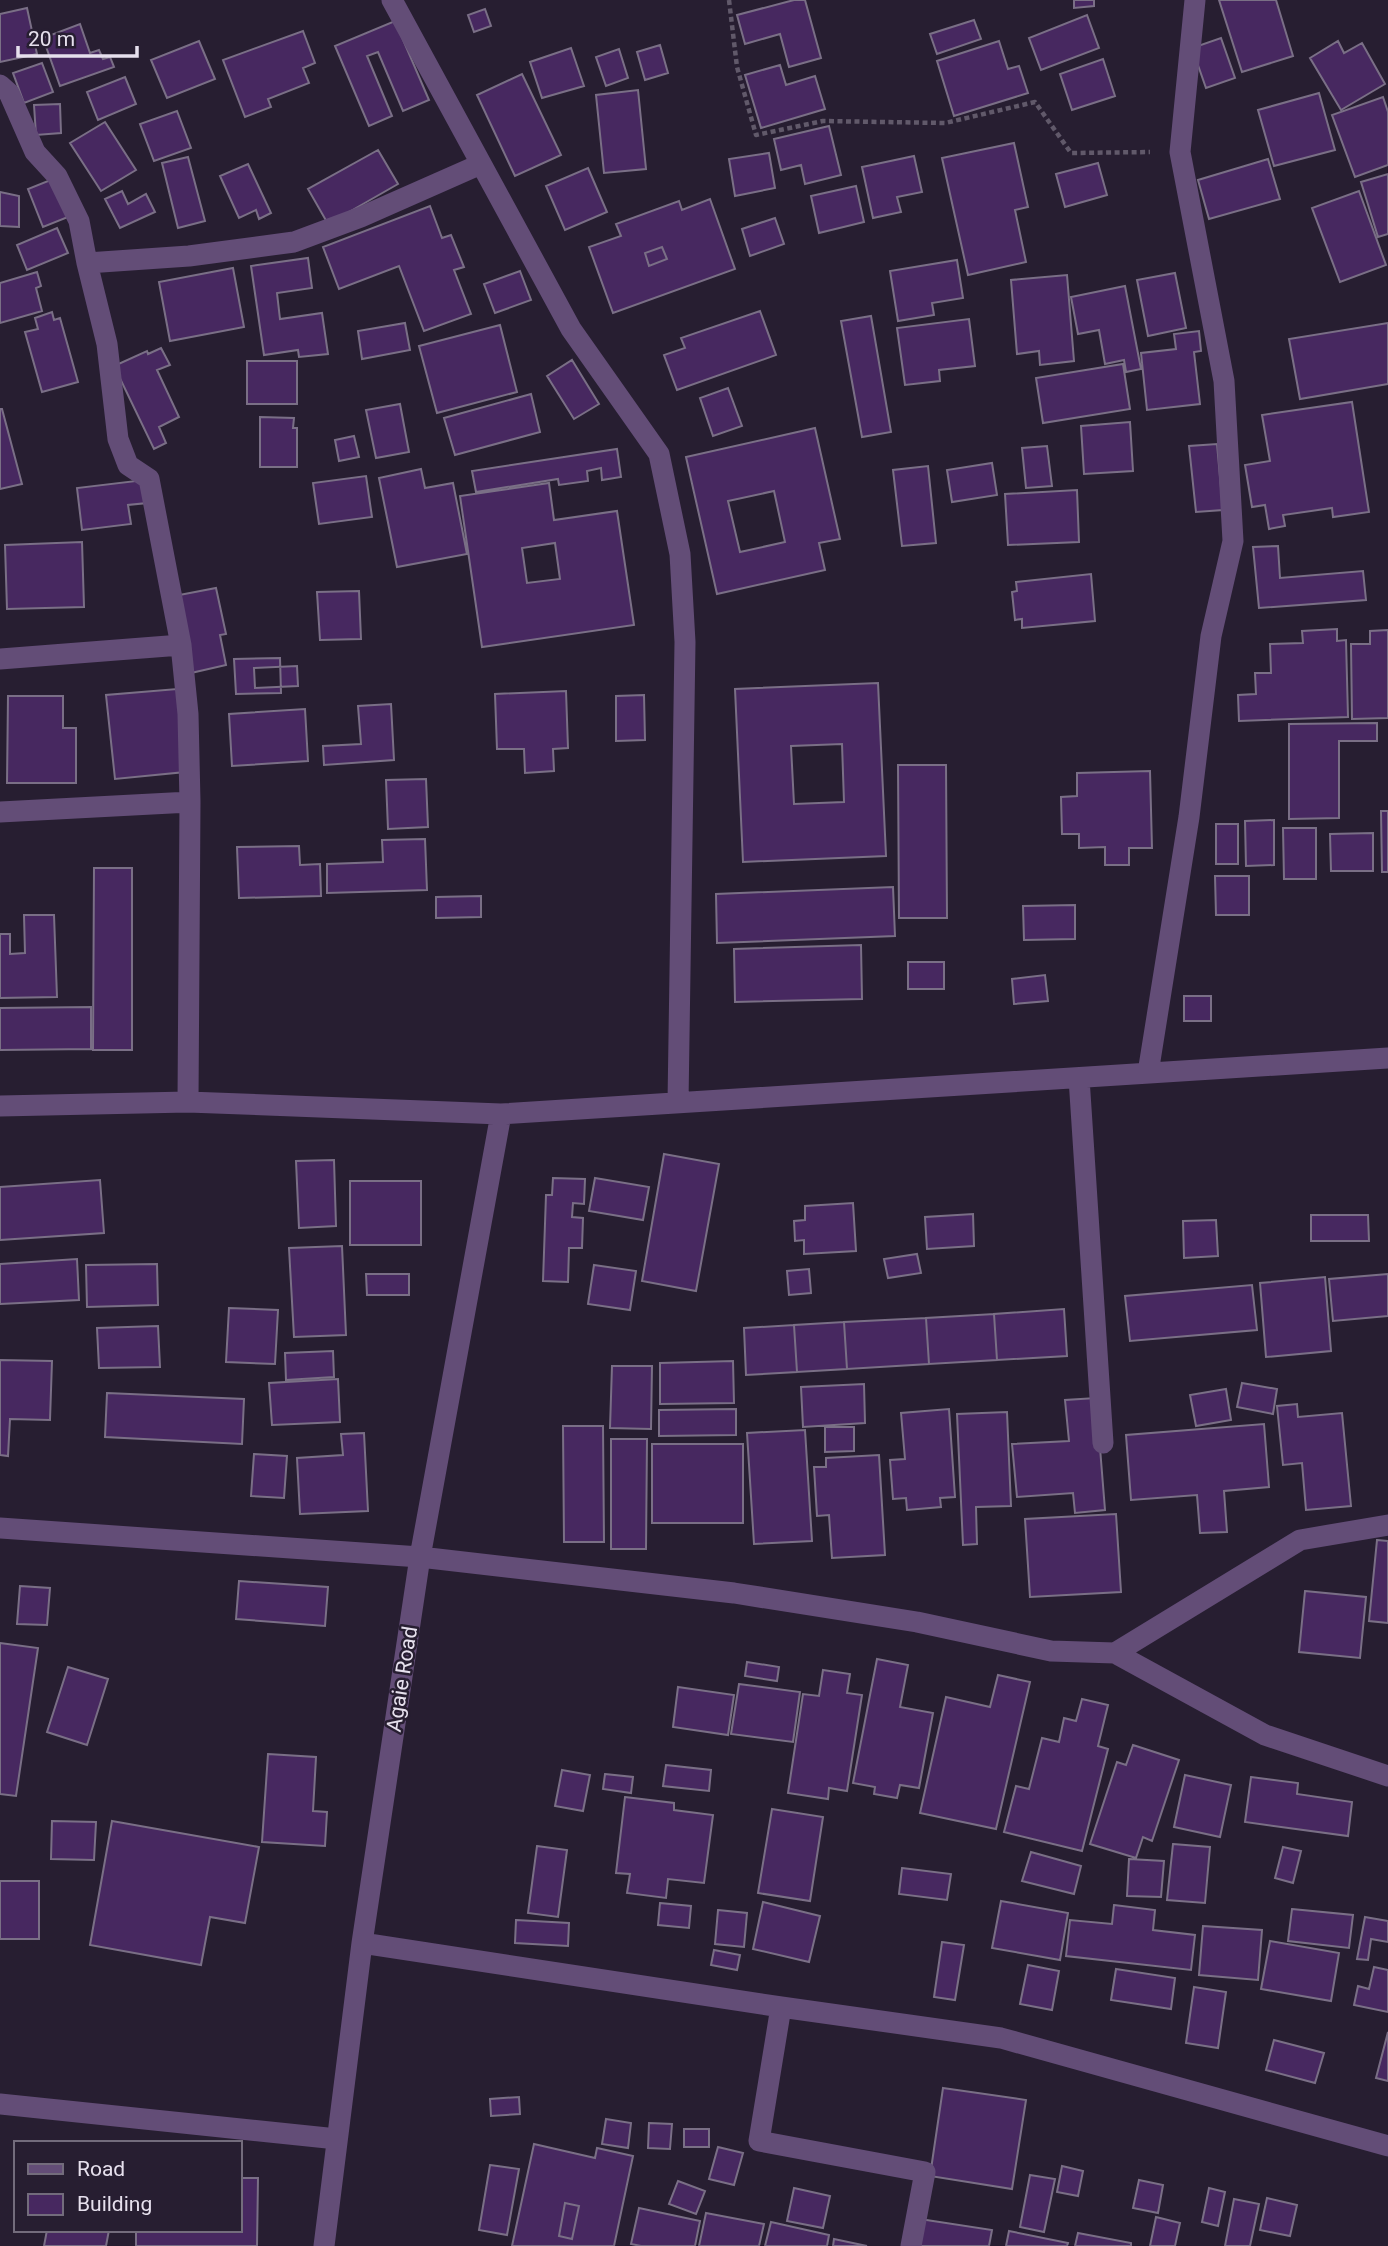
<svg xmlns="http://www.w3.org/2000/svg" width="1388" height="2246" font-family="Roboto,sans-serif">
<style>
.building{fill:#472860;stroke:#7a6f86;stroke-width:2;fill-rule:evenodd}
.lines{fill:none;stroke-linecap:round;stroke-linejoin:round}
.path{stroke:#61596a;stroke-width:4.5;stroke-dasharray:5 3.5;stroke-linecap:butt}
.minor{stroke:#634d77;stroke-width:21}
.labels{text-anchor:middle;dominant-baseline:central;stroke-width:5;stroke-linejoin:round;paint-order:stroke}
.street-label{font-size:21px;fill:#e6e0ed;stroke:#271e31}
</style>
<rect width="100%" height="100%" fill="#271e31"/>
<!-- building -->
<path class="building" d="M794 0H805L821 58 789 67 780 34 745 44 737 15Z
M1074 0H1094V6L1074 8Z
M1219 0H1276L1293 56 1242 72Z
M27 8 37 54 0 62V14Z
M485 9 491 26 474 32 468 15Z
M1087 15 1099 48 1041 70 1029 38Z
M974 20 981 39 937 54 930 34Z
M395 21 429 100 403 111 378 52 367 56 392 116 369 126 335 46Z
M80 24 90 53 99 50 103 59 110 57 114 67 60 86 43 38Z
M303 31 315 63 303 68 309 83 268 99 271 107 245 117 223 60Z
M1221 38 1235 78 1206 88 1192 48Z
M199 41 215 79 167 98 151 60Z
M999 41 1008 69 1019 66 1028 93 954 116 937 61Z
M1338 41 1344 53 1362 43 1385 84 1341 110 1310 58Z
M660 45 668 73 645 80 637 52Z
M571 48 584 86 542 98 530 62Z
M619 49 628 78 606 86 596 57Z
M1103 59 1115 96 1072 110 1060 74Z
M42 63 53 92 24 103 13 73Z
M780 65 786 85 815 76 825 109 761 128 745 75Z
M522 74 561 155 515 176 477 95Z
M125 77 136 104 98 120 87 92Z
M638 90 646 169 604 173 596 95Z
M1319 93 1335 150 1274 166 1258 110Z
M1383 97 1388 112V165L1355 177 1332 115Z
M60 104 61 133 36 135 34 105Z
M177 111 191 148 154 161 140 124Z
M105 122 136 170 101 191 70 143Z
M829 126 841 175 805 184 801 165 781 170 774 139Z
M1014 143 1028 207 1015 210 1026 262 968 275 942 158Z
M378 150 398 184 328 224 308 189Z
M769 153 775 188 735 196 729 159Z
M914 156 922 192 897 197 901 212 873 218 862 167Z
M188 157 205 221 178 228 162 163Z
M1268 159 1280 199 1209 219 1198 180Z
M1098 163 1107 195 1065 207 1056 174Z
M248 164 271 213 259 219 256 210 239 218 220 176Z
M588 168 607 212 565 230 546 186Z
M1388 174V234L1378 237 1361 182Z
M53 179 68 217 43 227 28 189Z
M856 186 864 222 819 233 811 196Z
M122 191 128 204 146 194 155 212 120 228 105 199Z
M1359 191 1386 265 1340 282 1312 208Z
M0 192 19 196V227L0 226Z
M710 199 735 269 613 313 589 247 621 236 616 224 679 201 682 210ZM662 247 667 259 649 266 645 253Z
M430 206 442 238 451 235 464 267 454 270 471 314 424 331 399 266 339 289 323 247Z
M775 218 784 244 750 256 742 229Z
M57 228 68 253 27 270 17 245Z
M662 247 667 259 649 266 645 253Z
M308 258 312 288 277 293 280 319 322 313 328 354 299 357 298 350 264 355 251 266Z
M957 260 963 298 932 303 934 315 898 321 890 271Z
M233 268 244 327 170 341 159 282Z
M520 271 531 300 495 313 484 284Z
M37 272 41 286 36 288 42 311 0 323V283Z
M1175 273 1186 328 1148 336 1137 280Z
M1067 275 1074 361 1040 365 1039 351 1017 354 1011 280Z
M1125 286 1141 369 1126 372 1124 360 1105 364 1099 330 1078 334 1071 297Z
M760 311 776 355 677 390 664 355 685 348 681 338Z
M52 312 54 320 60 318 78 382 42 392 25 332 38 329 35 318Z
M871 316 891 432 862 437 841 321Z
M969 319 975 366 939 370 940 381 905 385 897 328Z
M405 323 410 350 362 359 358 331Z
M1388 323V384L1300 399 1289 339Z
M500 325 517 392 437 413 419 346Z
M1199 331 1201 351 1194 352 1200 404 1147 410 1141 353 1176 349 1174 334Z
M161 348 170 365 157 370 179 417 159 427 166 443 154 449 114 366 147 351 148 354Z
M572 360 599 404 574 419 547 376Z
M247 361H297V404H247Z
M1123 364 1130 409 1043 423 1036 378Z
M728 388 742 426 713 436 700 398Z
M531 394 540 432 455 455 444 418Z
M1352 402 1369 512 1333 517 1332 508 1283 515 1285 526 1269 529 1265 505 1252 507 1245 465 1270 461 1262 415Z
M400 404 409 452 376 458 366 410Z
M0 409H2L22 484 0 489Z
M260 417 294 418 293 428H297V467H260Z
M1130 422 1133 471 1084 474 1081 426Z
M815 428 840 539 819 543 825 570 717 594 686 457ZM774 491 785 542 740 552 728 501Z
M354 436 359 457 339 461 335 440Z
M1217 444 1223 510 1196 512 1189 446Z
M1047 446 1052 486 1026 488 1022 448Z
M617 449 621 477 602 480 601 468 587 471 588 481 559 485 558 479 476 492 472 471Z
M992 463 997 495 952 502 947 470Z
M928 466 936 543 902 546 893 470Z
M421 469 425 488 453 483 467 554 397 567 379 478Z
M366 476 372 517 319 524 313 483Z
M144 480 147 503 128 505 131 524 82 530 77 488Z
M549 483 554 520 617 511 634 625 482 647 460 496ZM555 543 560 579 527 583 522 548Z
M1077 490 1079 542 1008 545 1005 494Z
M82 542 84 607 7 609 5 545Z
M1278 546 1280 578 1363 571 1366 600 1259 608 1253 547Z
M1091 574 1095 621 1022 628V619L1015 620 1012 592 1017 591 1016 582Z
M216 588 226 634 220 635 226 665 191 673 174 596Z
M359 591 361 639 320 640 317 592Z
M1337 629V641L1346 640 1348 717 1239 721 1238 695 1256 694 1255 673H1271L1270 644 1303 643 1302 631Z
M1388 630V718L1352 719 1351 644H1370V631Z
M280 658 281 693 236 694 234 659Z
M297 666 298 686 255 688 254 668Z
M878 683 886 856 743 862 735 689ZM842 744 844 802 794 804 791 746Z
M177 689 185 772 115 779 106 695Z
M566 691 568 748 553 749 554 771 525 773 524 749H497L495 694Z
M644 695 645 740 616 741V696Z
M8 696H63V728H76V783H7Z
M391 704 394 760 324 765 323 746 361 744 358 706Z
M305 709 308 761 232 766 229 714Z
M1377 723V741H1339V818L1289 819V724Z
M898 765H946L947 918H899Z
M1150 771 1152 848H1129V865H1105V847L1079 848V834H1062L1061 797 1077 796V773Z
M426 779 428 827 388 829 386 780Z
M1381 811H1388V872H1382Z
M1274 820V865L1246 866 1245 821Z
M1216 824H1238V864H1216Z
M1283 828H1316V879H1284Z
M1373 833V871H1331L1330 834Z
M425 839 427 890 327 893V864L383 862 382 840Z
M299 846 300 865 320 864 321 896 239 898 237 847Z
M94 868H132V1050H93Z
M1215 876H1249V915H1216Z
M893 887 895 936 717 943 716 894Z
M481 896V917L436 918V897Z
M1075 905V939L1024 940 1023 906Z
M24 915H54L57 997 0 998V934H10V954L25 953Z
M861 945 862 999 735 1002 734 949Z
M908 962H944V989H908Z
M1045 975 1048 1001 1014 1004 1012 979Z
M1184 996H1211V1021H1184Z
M91 1007V1049L0 1050V1008Z
M664 1154 719 1164 696 1291 642 1281Z
M334 1160 336 1226 299 1228 296 1161Z
M553 1178 585 1179 584 1204 573 1203 572 1217 583 1218 582 1248H569L568 1282 543 1281 546 1195H552Z
M595 1178 649 1187 643 1220 589 1211Z
M100 1180 104 1233 0 1240V1187Z
M350 1181H421V1245H350Z
M853 1203 856 1251 804 1254V1240L795 1241 794 1221 805 1220V1206Z
M973 1214 974 1246 927 1249 925 1217Z
M1311 1215H1368L1369 1241H1311Z
M1216 1220 1218 1256 1184 1258 1183 1221Z
M342 1246 346 1335 294 1337 289 1248Z
M917 1254 921 1273 888 1278 884 1259Z
M77 1259 79 1300 0 1304V1264Z
M157 1264 158 1305 87 1307 86 1265Z
M594 1265 636 1271 630 1310 588 1304Z
M809 1269 811 1293 789 1295 787 1271Z
M366 1274H409V1295H367Z
M1388 1274V1316L1333 1321 1329 1279Z
M1325 1277 1331 1351 1266 1357 1260 1283Z
M1252 1285 1257 1330 1130 1341 1125 1296Z
M229 1308 278 1310 275 1364 226 1362Z
M1064 1309 1067 1356 997 1360 994 1314Z
M994 1314 997 1360 929 1364 926 1318Z
M926 1318 929 1364 847 1369 844 1322Z
M844 1322 847 1369 797 1372 794 1325Z
M794 1325 797 1372 746 1375 744 1328Z
M158 1326 160 1367 99 1368 97 1328Z
M333 1351 334 1377 286 1380 285 1353Z
M0 1360 52 1361 50 1420 10 1419 8 1456 0 1455Z
M733 1361 734 1403 660 1404V1363Z
M612 1366H652L651 1429 610 1428Z
M338 1379 340 1422 272 1425 269 1383Z
M1242 1383 1277 1389 1273 1414 1237 1407Z
M864 1384 865 1423 803 1427 801 1387Z
M1226 1389 1231 1420 1196 1426 1190 1395Z
M107 1393 244 1399 242 1444 105 1437Z
M1096 1398 1105 1510 1075 1513 1073 1493 1017 1497 1012 1444 1069 1441 1065 1400Z
M1297 1404 1298 1417 1342 1413 1351 1506 1306 1510 1302 1463 1283 1465 1277 1406Z
M736 1409V1435L659 1436V1410Z
M949 1409 955 1497 940 1498 941 1507 907 1510 906 1498 893 1499 890 1460 905 1459 901 1413Z
M1007 1412 1011 1506 976 1507 977 1544 963 1545 957 1414Z
M1264 1424 1269 1487 1224 1491 1227 1532 1200 1533 1197 1495 1131 1500 1126 1435Z
M563 1426H603L604 1542H564Z
M825 1427H854V1451L825 1452Z
M805 1430 812 1541 754 1544 747 1433Z
M364 1433 368 1511 300 1514 297 1458 343 1455 341 1434Z
M611 1439H647L646 1549H611Z
M652 1444H743V1523H652Z
M254 1454 287 1456 284 1498 251 1496Z
M879 1455 885 1555 832 1558 829 1515 817 1516 814 1467H826V1458Z
M1116 1514 1121 1592 1030 1597 1025 1519Z
M1377 1540 1388 1541V1623L1369 1621Z
M239 1581 328 1587 325 1626 236 1619Z
M20 1586 50 1588 47 1625 17 1624Z
M1305 1591 1366 1597 1360 1658 1299 1652Z
M0 1643 38 1648 16 1796 0 1794Z
M877 1659 908 1665 900 1707 933 1713 919 1788 900 1785 897 1798 874 1794 875 1787 853 1783Z
M747 1662 779 1667 777 1681 745 1676Z
M68 1667 108 1679 87 1745 47 1732Z
M823 1670 850 1674 847 1693 862 1695 847 1791 829 1788 828 1799 788 1793 803 1694 819 1696Z
M998 1675 1030 1682 996 1829 920 1813 946 1697 990 1707Z
M739 1684 800 1692 793 1742 731 1734Z
M678 1687 734 1695 728 1735 673 1727Z
M1082 1699 1108 1705 1098 1746 1108 1749 1082 1851 1004 1832 1016 1786 1029 1789 1042 1738 1059 1742 1064 1718 1076 1721Z
M1133 1745 1179 1760 1152 1841 1143 1837 1136 1858 1090 1844 1117 1762 1126 1765Z
M268 1754 316 1757 313 1811 327 1812 325 1846 262 1842Z
M666 1765 711 1770 709 1791 663 1786Z
M562 1770 590 1775 583 1811 555 1806Z
M605 1774 633 1777 631 1793 603 1789Z
M1185 1775 1231 1785 1220 1837 1174 1827Z
M1251 1777 1298 1783 1297 1794 1352 1802 1348 1836 1245 1822Z
M625 1797 674 1803V1810L713 1815 704 1883 668 1879 666 1898 627 1893 630 1874 616 1873Z
M772 1809 823 1817 810 1901 758 1893Z
M52 1821 96 1822 94 1860 51 1859Z
M112 1821 259 1847 245 1923 210 1917 201 1965 90 1945Z
M1173 1844 1210 1847 1205 1903 1167 1900Z
M537 1846 567 1850 558 1917 528 1913Z
M1283 1847 1301 1851 1293 1883 1275 1878Z
M1031 1852 1081 1866 1074 1894 1022 1881Z
M1129 1859 1164 1861 1161 1897 1127 1896Z
M902 1868 951 1874 947 1900 899 1894Z
M0 1881H39V1939H0Z
M1001 1901 1068 1913 1060 1960 992 1948Z
M763 1902 820 1916 809 1962 753 1949Z
M660 1903 691 1906 689 1928 658 1925Z
M1114 1905 1155 1910 1153 1930 1195 1935 1191 1970 1066 1956 1070 1920 1112 1924Z
M1292 1909 1353 1915 1349 1948 1288 1941Z
M718 1910 747 1913 744 1947 715 1944Z
M1365 1917 1388 1921V1942L1371 1939 1368 1960 1357 1959Z
M516 1920 569 1923 568 1946 515 1943Z
M1203 1926 1262 1930 1258 1980 1199 1975Z
M1270 1941 1339 1953 1331 2001 1261 1989Z
M942 1942 964 1945 955 2000 934 1997Z
M714 1950 740 1955 737 1970 711 1965Z
M1028 1965 1059 1971 1052 2010 1020 2004Z
M1374 1967 1388 1970V2012L1354 2005 1358 1986 1369 1989Z
M1116 1969 1175 1978 1171 2009 1111 2000Z
M1194 1987 1226 1992 1218 2048 1186 2043Z
M1388 2032V2081L1376 2078Z
M1274 2040 1324 2053 1315 2083 1266 2070Z
M943 2088 1026 2100 1012 2189 930 2176Z
M519 2097 520 2114 491 2116 490 2099Z
M606 2119 631 2123 628 2148 602 2144Z
M649 2123 672 2124 670 2149 648 2148Z
M684 2129H709V2147H684Z
M534 2144 595 2158 597 2148 633 2156 614 2246H512ZM565 2203 579 2206 572 2239 559 2236Z
M718 2147 743 2153 734 2185 709 2179Z
M490 2165 519 2169 507 2235 479 2230Z
M1062 2166 1083 2171 1078 2196 1057 2192Z
M1030 2175 1055 2179 1044 2232 1020 2227Z
M240 2178H258L257 2246H136V2230H240Z
M1139 2180 1163 2185 1158 2213 1133 2208Z
M678 2181 705 2191 696 2214 669 2204Z
M794 2188 830 2196 823 2228 787 2221Z
M1209 2188 1225 2192 1218 2226 1202 2222Z
M1267 2198 1297 2205 1290 2236 1260 2230Z
M1234 2199 1259 2204 1250 2246H1225Z
M565 2203 579 2206 572 2239 559 2236Z
M639 2208 700 2221 695 2246H641L631 2244Z
M706 2213 764 2224 759 2246H699Z
M1156 2217 1180 2223 1175 2246H1150Z
M920 2219 992 2230 989 2246H916Z
M771 2222 829 2235 827 2246H765Z
M47 2230H109L106 2246H44Z
M1009 2231 1068 2243 1067 2246H1006Z
M1078 2233 1131 2243V2246H1075Z
M834 2239 867 2246H833Z"/>
<g class="lines">
<!-- path -->
<path class="path" d="M729 0 737 67 756 135 823 121 945 123 1035 102 1071 153 1150 152"/>
<!-- minor -->
<path class="minor" d="M392 0 571 329 659 454 680 554 685 642 678 1103
M0 85 9 93 35 152 57 176 79 221 87 263 107 344 118 439 128 465 149 479 181 645 188 714 190 802 188 1102
M87 263 189 256 294 242 361 217 481 164
M0 659 181 645
M0 812 190 802
M1148 1073 1189 817 1211 636 1233 541 1224 381 1180 152 1195 0
M1079 1078 1103 1443
M0 1106 188 1102 501 1114 1388 1058
M0 1528 420 1557 734 1593 917 1622 1051 1651 1115 1653 1265 1735 1388 1776
M1115 1653 1300 1540 1388 1525
M362 1943 781 2007 1001 2038 1388 2146
M781 2007 759 2141 925 2172 911 2246
M0 2104 337 2139
M324 2246 362 1943 420 1557 501 1114"/>
</g>
<g class="labels">
<!-- street labels -->
<g class="street-label">
<text transform="translate(402 1679) rotate(-81)">Agaie Road</text>
</g>
</g>
<!-- legend -->
<rect x="14" y="2141" width="228" height="91" fill="#271e31" stroke="#736c7c" stroke-width="2"/>
<rect x="28" y="2164" width="35" height="10" fill="#634d77" stroke="#736c7c" stroke-width="2"/>
<text x="77" y="2176" font-size="21" fill="#e6e0ed">Road</text>
<rect x="28" y="2194" width="35" height="21" fill="#472860" stroke="#736c7c" stroke-width="2"/>
<text x="77" y="2211" font-size="21" fill="#e6e0ed">Building</text>
<!-- scale -->
<path d="M18 46v10h119v-10" fill="none" stroke="#e6e0ed" stroke-width="3.5"/>
<text x="28" y="46" font-size="21" fill="#e6e0ed" stroke="#271e31" stroke-width="5" paint-order="stroke">20 m</text>
</svg>
